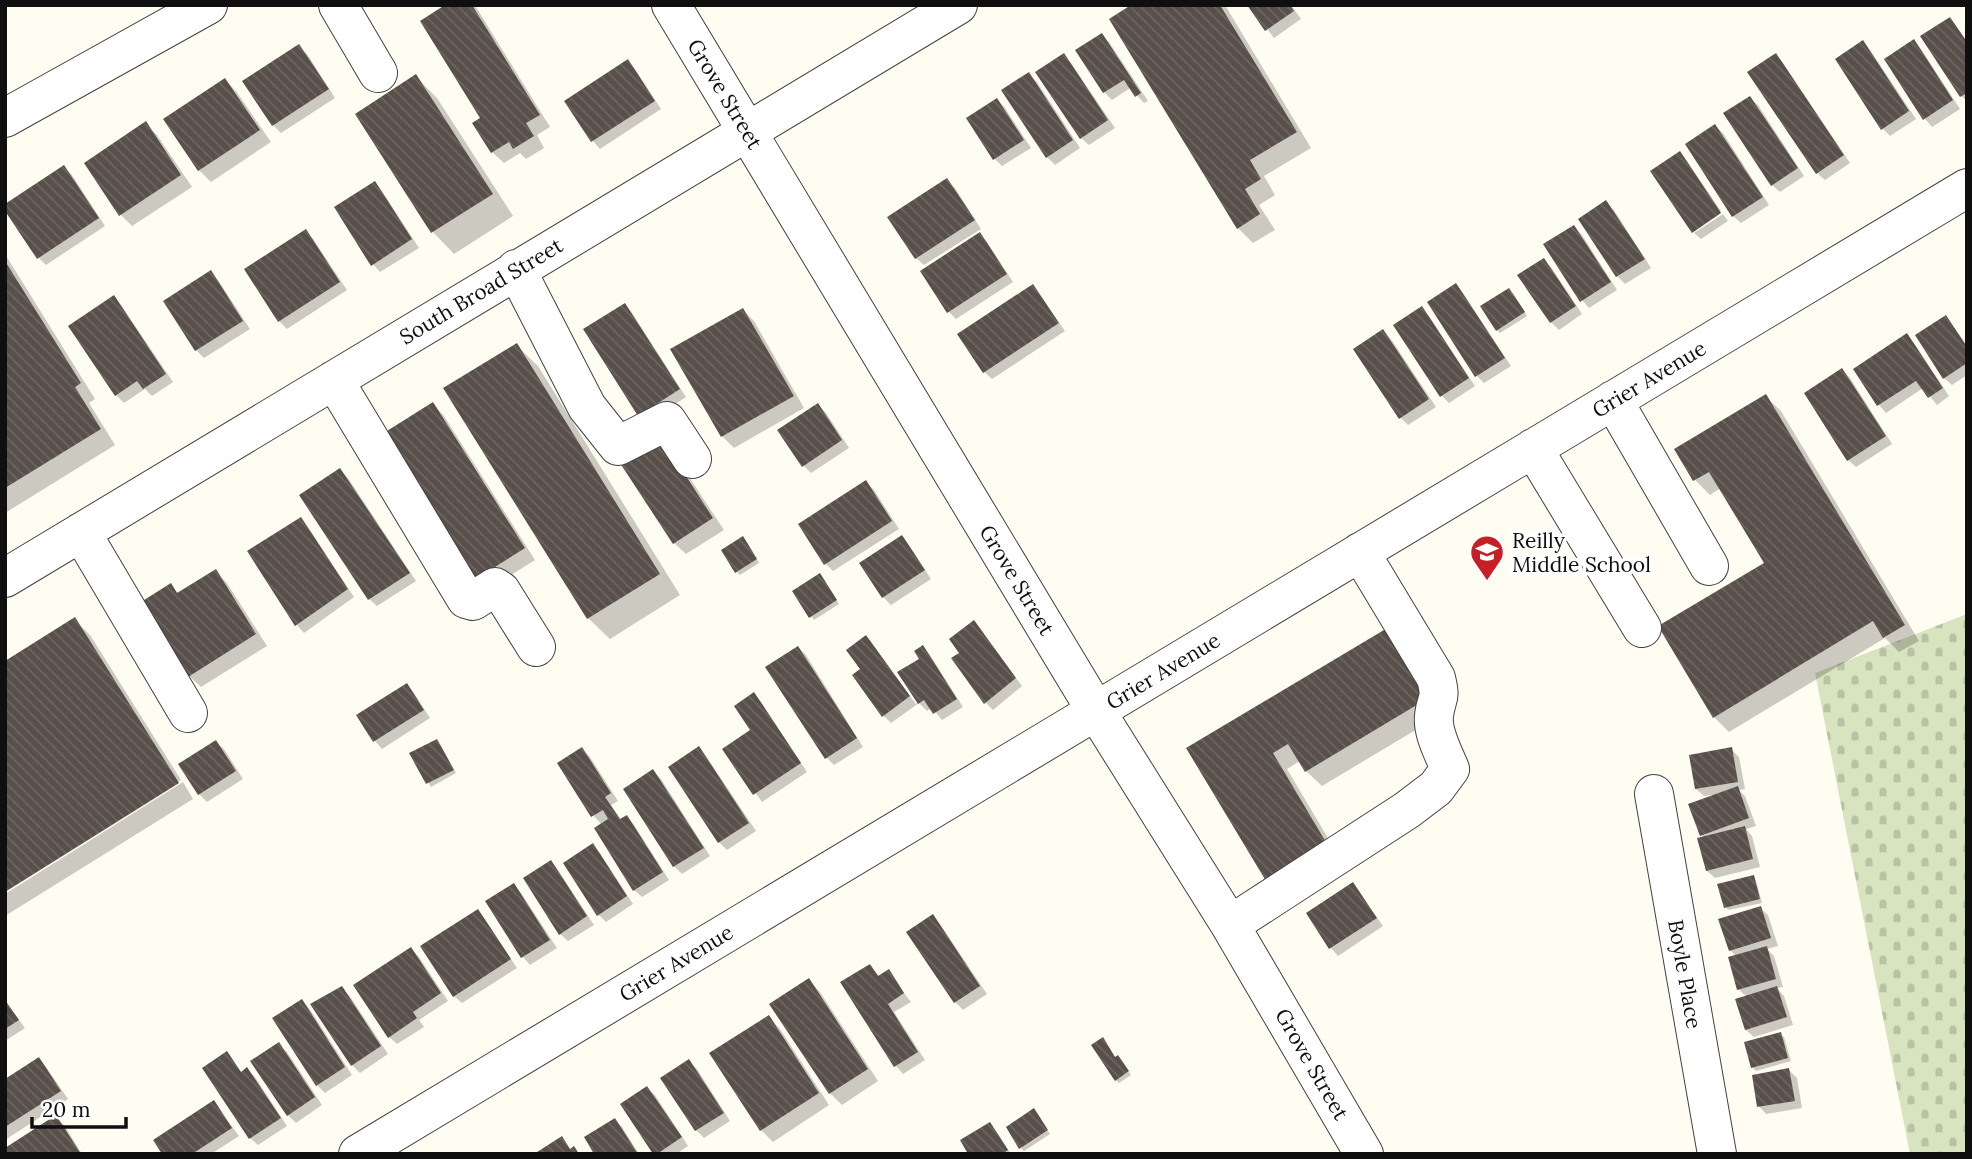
<svg xmlns="http://www.w3.org/2000/svg" width="1972" height="1159" font-family="Lora,serif">
<style>
.cemetery{fill:url(#cemetery-stones)}
.shadow{fill:#0003}
.building{fill:url(#building-back-hatch)}
.lines{fill:none;stroke-linecap:round;stroke-linejoin:round}
.minor-casing{stroke:#424242;stroke-width:40}
.minor{stroke:#fff;stroke-width:38}
.labels{text-anchor:middle;dominant-baseline:central;stroke-width:7;stroke-linejoin:round;paint-order:stroke}
.street-label{font-size:21px;fill:#0f0f0f;stroke:#fff}
.poi-label{font-size:21px;fill:#0f0f0f;stroke:#fff;text-anchor:start}
</style>
<defs>
<pattern id="cemetery-stones" width="16" height="16" patternUnits="userSpaceOnUse" patternTransform="scale(1.75)"><rect width="16" height="16" fill="#d8e3c0"/><path d="M2 7V4a2 2 0 0 1 4 0v3zM10 15v-3a2 2 0 0 1 4 0v3z" fill="#b8c2a4"/></pattern>
<pattern id="building-back-hatch" width="6" height="6" patternUnits="userSpaceOnUse" patternTransform="scale(1.75)"><rect width="6" height="6" fill="#59504b"/><path d="M-1 5l2 2M0 0l6 6M5-1l2 2" fill="none" stroke="#6c6561"/></pattern>
</defs>
<rect width="100%" height="100%" fill="#fffcf2"/>
<!-- cemetery -->
<path class="cemetery" d="M1967 614V1154H1910L1815 673Z"/>
<!-- shadow -->
<path class="shadow" d="M448 5 476 7 550 127 537 135 544 148 526 159 520 153 504 163 492 152Z
M1134 5H1225L1311 148 1264 176 1275 195 1259 205 1275 230 1253 243 1238 228Z
M1249 5H1291L1301 19 1274 38Z
M1950 19 1967 41V101L1961 96Z
M1101 35 1109 42 1148 101 1144 103 1130 88 1112 100 1104 92 1077 51Z
M1914 42 1921 49 1960 109 1932 127 1925 119 1886 60Z
M1863 43 1870 50 1916 119 1890 136 1882 128Z
M299 46 307 54 335 98 281 133 273 125 245 82Z
M1064 55 1071 63 1115 128 1089 145 1081 138Z
M1776 55 1783 63 1850 163 1825 180 1817 173Z
M627 61 635 69 661 109 600 149 593 141 567 101Z
M1029 75 1037 82 1080 148 1055 165 1047 157Z
M416 77 437 98 513 216 454 254 433 232 357 114Z
M225 80 236 91 271 142 211 182 199 170 166 119Z
M1750 98 1758 105 1804 176 1780 192 1772 185Z
M997 100 1005 108 1031 148 1002 166 995 159Z
M145 124 157 135 192 187 132 226 121 215Z
M1715 126 1723 133 1769 205 1741 223 1733 216Z
M1680 153 1687 161 1721 211 1692 230Z
M64 167 72 175 105 226 46 265 38 257Z
M947 180 955 188 981 229 924 265 916 258Z
M375 183 382 191 419 248 380 272 373 264Z
M1606 203 1614 210 1651 268 1625 284 1617 276 1581 219Z
M1723 214 1728 221 1701 239 1694 233Z
M1574 227 1582 235 1617 290 1589 308 1582 300Z
M306 231 313 239 347 290 287 329 279 321 247 270Z
M980 235 987 242 1013 282 956 319 949 312 923 272Z
M5 254 95 399 89 403 115 445 5 513Z
M1543 260 1551 267 1582 314 1559 330 1551 322Z
M210 272 218 280 250 329 204 358 196 350 165 302Z
M1456 285 1463 293 1511 366 1484 383 1477 376Z
M1033 286 1065 331 992 379 984 372Z
M1513 293 1527 316 1500 333 1497 330Z
M113 297 121 305 173 382 152 396 145 389 124 403 116 395Z
M624 305 632 313 686 397 647 422Z
M1422 309 1429 316 1475 386 1449 403 1441 395Z
M743 310 754 321 804 408 734 448 722 436Z
M1946 317 1967 345V375L1952 385 1944 378Z
M1383 331 1391 339 1436 407 1408 425 1401 418Z
M1907 336 1914 343 1949 396 1937 405 1923 388 1886 413 1879 405Z
M516 345 538 366 680 595 610 639 588 618Z
M1842 370 1850 378 1892 444 1856 467 1848 460Z
M1765 396 1781 411 1919 641 1899 652 1885 638 1729 732 1714 717 1766 563 1721 488 1710 495 1695 480Z
M433 404 444 416 535 560 476 597Z
M818 405 826 413 849 448 811 473 803 465Z
M670 448 724 530 686 554 674 543Z
M340 470 348 478 416 581 377 606 369 599Z
M866 482 874 490 899 529 833 571 825 563Z
M301 519 308 527 354 597 304 633 297 625 250 552Z
M901 537 909 545 931 579 891 605 883 597Z
M746 541 759 563 740 575 737 572Z
M215 571 227 583 267 646 201 687 189 676 171 586 179 594Z
M823 579 839 604 814 620 794 592Z
M75 620 90 635 181 780 5 890Z
M974 622 1022 686 993 710 985 702 961 653Z
M1393 626 1449 710 1322 786 1306 771 1300 761 1287 769 1341 860 1188 748Z
M866 637 916 704 919 702 922 647 930 655 963 707 942 720 932 708 927 711 919 703 891 723 884 716 862 669Z
M798 648 806 655 863 747 834 765 826 757Z
M407 685 414 693 430 718 382 749 375 741 358 715Z
M754 695 761 702 807 772 762 802 724 749 753 730Z
M216 742 224 749 243 779 207 802 199 794Z
M440 744 456 773 431 787 412 754Z
M698 748 706 756 756 831 727 850 719 842 670 767Z
M582 749 590 757 618 801 611 805 621 820 626 817 634 825 669 880 642 897 634 890 602 825 593 815Z
M1731 749 1739 757 1745 789 1739 790 1745 796 1756 826 1746 829 1752 836 1760 867 1715 878 1707 871 1705 838 1702 835 1713 797V795L1704 796 1696 789Z
M653 771 661 779 710 856 682 874 674 866Z
M183 782 193 799 5 916V894Z
M592 845 600 853 633 904 606 922 598 914Z
M551 862 558 870 594 925 568 941 560 934Z
M1753 877 1756 881 1762 903 1729 910 1725 907Z
M1353 884 1383 926 1338 956 1331 948 1308 914Z
M513 885 521 893 557 948 530 965 523 957 487 902Z
M1760 908 1768 915 1778 946 1767 949 1774 956 1783 987 1777 988 1784 996 1793 1025 1754 1037 1746 1030 1747 997 1738 989 1736 956 1730 950Z
M478 911 485 919 517 968 462 1003 454 996Z
M933 917 940 924 987 994 963 1010 955 1002Z
M411 949 419 957 448 1001 419 1020 424 1027 397 1044 389 1037Z
M870 966 880 977 888 972 911 1002 894 1012 925 1060 903 1074 896 1066 842 983Z
M808 980 820 992 878 1081 842 1105 830 1093 772 1004Z
M341 988 349 995 388 1054 360 1073 352 1065Z
M5 1001 25 1028 5 1041Z
M302 1001 309 1008 352 1075 325 1093 317 1085 275 1018Z
M768 1017 780 1029 829 1105 773 1142 761 1130Z
M1780 1034 1784 1037 1791 1061 1756 1071 1753 1068 1746 1043Z
M279 1045 287 1052 322 1105 296 1123 288 1115Z
M227 1053 242 1073 247 1070 255 1077 287 1126 258 1145 250 1138Z
M39 1059 46 1067 68 1099 5 1140V1081Z
M1116 1059 1121 1061 1131 1075 1119 1083 1116 1080Z
M689 1062 697 1069 730 1121 704 1138 696 1130Z
M1789 1070 1797 1078 1802 1108 1766 1114 1759 1106Z
M647 1088 655 1095 688 1146 676 1154H655Z
M214 1102 239 1136 211 1154H164Z
M1037 1114 1050 1134 1024 1151 1021 1148Z
M56 1118 64 1125 82 1154H5Z
M615 1120 622 1127 639 1154H596Z
M990 1124 997 1132 1011 1154H970Z"/>
<!-- building -->
<path class="building" d="M445 5H472L540 115 526 123 534 136 513 149 509 142 491 153 472 123 480 118 420 21Z
M1131 5H1220L1297 132 1250 160 1261 179 1245 189 1260 214 1237 229 1109 19Z
M1247 5H1290L1294 11 1265 31Z
M1950 17 1967 42V93L1960 97 1920 36Z
M1102 33 1141 93 1135 97 1124 80 1103 93 1075 50Z
M1914 39 1953 100 1923 120 1884 59Z
M1863 40 1909 111 1881 130 1835 59Z
M299 44 329 89 272 126 242 81Z
M1064 53 1108 120 1080 139 1035 72Z
M1776 53 1844 155 1816 174 1747 72Z
M628 59 655 101 591 142 564 101Z
M1029 72 1073 140 1046 158 1001 90Z
M416 74 493 194 431 233 355 114Z
M225 78 260 130 198 171 163 119Z
M1750 96 1798 168 1771 186 1723 113Z
M997 98 1024 140 993 160 966 118Z
M146 121 181 175 119 216 84 163Z
M1715 124 1763 197 1732 217 1685 144Z
M1680 151 1721 213 1692 233 1650 171Z
M64 165 99 218 37 259 5 211V204Z
M947 178 975 220 915 259 887 217Z
M375 181 412 239 371 266 334 207Z
M1606 200 1645 259 1616 277 1578 219Z
M1574 225 1611 282 1580 302 1543 244Z
M306 229 340 282 278 322 244 269Z
M980 232 1007 274 947 313 920 271Z
M1544 258 1576 306 1550 323 1517 275Z
M5 261 81 383 75 387 101 429 5 488Z
M211 270 243 321 195 351 163 301Z
M1456 283 1505 358 1475 377 1427 302Z
M1033 284 1059 323 983 373 957 334Z
M1509 288 1525 312 1496 331 1480 306Z
M114 295 166 374 143 389 137 381 115 396 68 326Z
M625 303 680 389 638 416 583 329Z
M1422 306 1469 378 1440 397 1393 325Z
M743 308 794 396 721 437 670 349Z
M1946 315 1967 347V363L1943 379 1915 335Z
M1383 329 1429 399 1399 419 1353 349Z
M1907 333 1943 388 1928 398 1916 381 1877 406 1853 369Z
M517 343 660 574 587 619 443 388Z
M1842 368 1886 436 1847 461 1804 393Z
M1766 394 1905 625 1883 638 1873 621 1713 718 1658 626 1764 563 1709 472 1693 481 1674 449Z
M433 402 525 548 463 587 371 441Z
M818 403 842 440 802 467 777 430Z
M659 434 713 518 673 544 618 460Z
M340 468 410 573 368 600 299 495Z
M866 480 892 521 824 565 798 524Z
M301 517 348 589 295 626 247 551Z
M902 535 925 570 882 598 859 563Z
M743 536 757 559 735 573 721 550Z
M216 569 256 634 188 677 141 602 171 583 177 593Z
M820 573 837 600 809 618 792 591Z
M75 617 179 783 5 892V661Z
M974 620 1016 678 984 704 951 658 959 653 949 639Z
M1394 624 1435 694 1305 772 1288 744 1273 753 1327 844 1266 881 1186 748Z
M866 635 910 696 882 717 852 675 860 669 846 650Z
M923 645 957 699 933 714 924 700 918 704 897 672 919 659 914 651Z
M798 646 857 738 825 759 765 667Z
M407 683 424 710 373 742 356 715Z
M754 692 801 763 753 795 722 749 750 730 734 706Z
M437 739 454 770 426 784 409 753Z
M216 740 236 771 198 795 178 764Z
M699 746 749 823 718 843 668 767Z
M582 747 611 793 605 797 620 819 627 815 663 872 633 891 594 828 608 819 603 810 591 817 557 763Z
M1732 747 1738 782 1695 789 1689 755Z
M653 769 704 848 673 867 623 789Z
M1738 786 1749 818 1700 836 1688 804Z
M1745 826 1753 859 1706 871 1697 838Z
M593 843 627 896 597 916 563 863Z
M551 860 587 916 559 935 523 878Z
M1754 875 1760 899 1724 908 1717 884Z
M1353 882 1377 918 1329 949 1306 913Z
M514 883 550 940 521 958 485 901Z
M1761 906 1771 938 1729 951 1718 919Z
M478 909 511 959 453 997 420 946Z
M933 914 980 986 954 1003 906 932Z
M1767 946 1776 979 1737 990 1728 957Z
M411 947 441 993 413 1012 417 1018 388 1038 353 985Z
M870 964 878 976 889 969 904 993 888 1004 918 1052 894 1067 840 982Z
M809 978 868 1069 829 1094 769 1004Z
M342 986 381 1046 351 1066 310 1004Z
M1777 986 1787 1017 1745 1030 1735 999Z
M302 999 345 1067 316 1086 272 1018Z
M5 1000 19 1020 5 1029Z
M769 1015 819 1093 760 1131 709 1053Z
M1781 1032 1788 1058 1751 1068 1744 1042Z
M1103 1037 1115 1057 1118 1055 1129 1071 1115 1081 1091 1045Z
M279 1042 315 1097 287 1116 250 1061Z
M227 1051 241 1072 247 1067 281 1118 249 1139 202 1068Z
M39 1057 61 1091 5 1127V1079Z
M689 1059 724 1113 695 1131 660 1078Z
M1789 1068 1795 1101 1757 1107 1752 1075Z
M647 1086 682 1137 657 1154H653L620 1104Z
M214 1100 232 1128 192 1154H162L153 1140Z
M1034 1108 1048 1130 1019 1149 1006 1127Z
M56 1115 81 1154H5V1148Z
M615 1118 638 1154H594L584 1137Z
M990 1122 1008 1150 1002 1154H968L960 1140Z
M562 1136 570 1149 574 1146 579 1154H534Z"/>
<g class="lines">
<!-- minor casing -->
<g class="minor-casing">
<path id="minor" d="M338 5 378 73
M671 5 1096 711 1230 925 1364 1154
M5 118 208 5
M516 269 587 407 618 446 667 421 692 459
M334 380 466 599 473 601 495 587 501 591 536 647
M1613 400 1709 566
M1533 448 1642 628
M81 532 188 713
M5 578 958 5
M1654 794 1717 1154
M1230 925 1407 810 1436 788 1450 769C1444 754 1432 733 1434 716 1436 696 1442 702 1436 678L1360 552
M358 1154 1967 188"/>
</g>
<!-- minor -->
<use href="#minor" class="minor"/>
</g>
<!-- icons -->
<defs>
<g id="school-pin" transform="scale(1.75)"><path d="M0 17L-7.5 6A9.5 9.5 0 1 1 7.5 6Z" fill="#c71f26" stroke="#fff"/><path d="M0-5L7-2L0 1L-7-2ZM-4 1L0 2.5L4 1V4Q0 6-4 4Z" fill="#fff"/></g>
</defs>
<g fill-rule="evenodd">
<use href="#school-pin" x="1487" y="552"/>
</g>
<g class="labels">
<!-- street labels -->
<g class="street-label">
<text transform="translate(725 94) rotate(59)">Grove Street</text>
<text transform="translate(481 291) rotate(-31)">South Broad Street</text>
<text transform="translate(1649 379) rotate(-31)">Grier Avenue</text>
<text transform="translate(1017 580) rotate(59)">Grove Street</text>
<text transform="translate(1163 671) rotate(-31)">Grier Avenue</text>
<text transform="translate(676 963) rotate(-31)">Grier Avenue</text>
<text transform="translate(1685 974) rotate(80)">Boyle Place</text>
<text transform="translate(1312 1064) rotate(60)">Grove Street</text>
</g>
<!-- poi labels -->
<g class="poi-label">
<text x="1512" y="540">Reilly<tspan x="1512" dy="24">Middle School</tspan></text>
</g>
</g>
<!-- border -->
<rect width="1972" height="1159" fill="none" stroke="#0f0f0f" stroke-width="14"/>
<!-- scale -->
<path d="M32 1117v10h94v-10" fill="none" stroke="#0f0f0f" stroke-width="3.5"/>
<text x="42" y="1117" font-size="21" fill="#0f0f0f" stroke="#ffffff" stroke-width="5" paint-order="stroke">20 m</text>
</svg>
